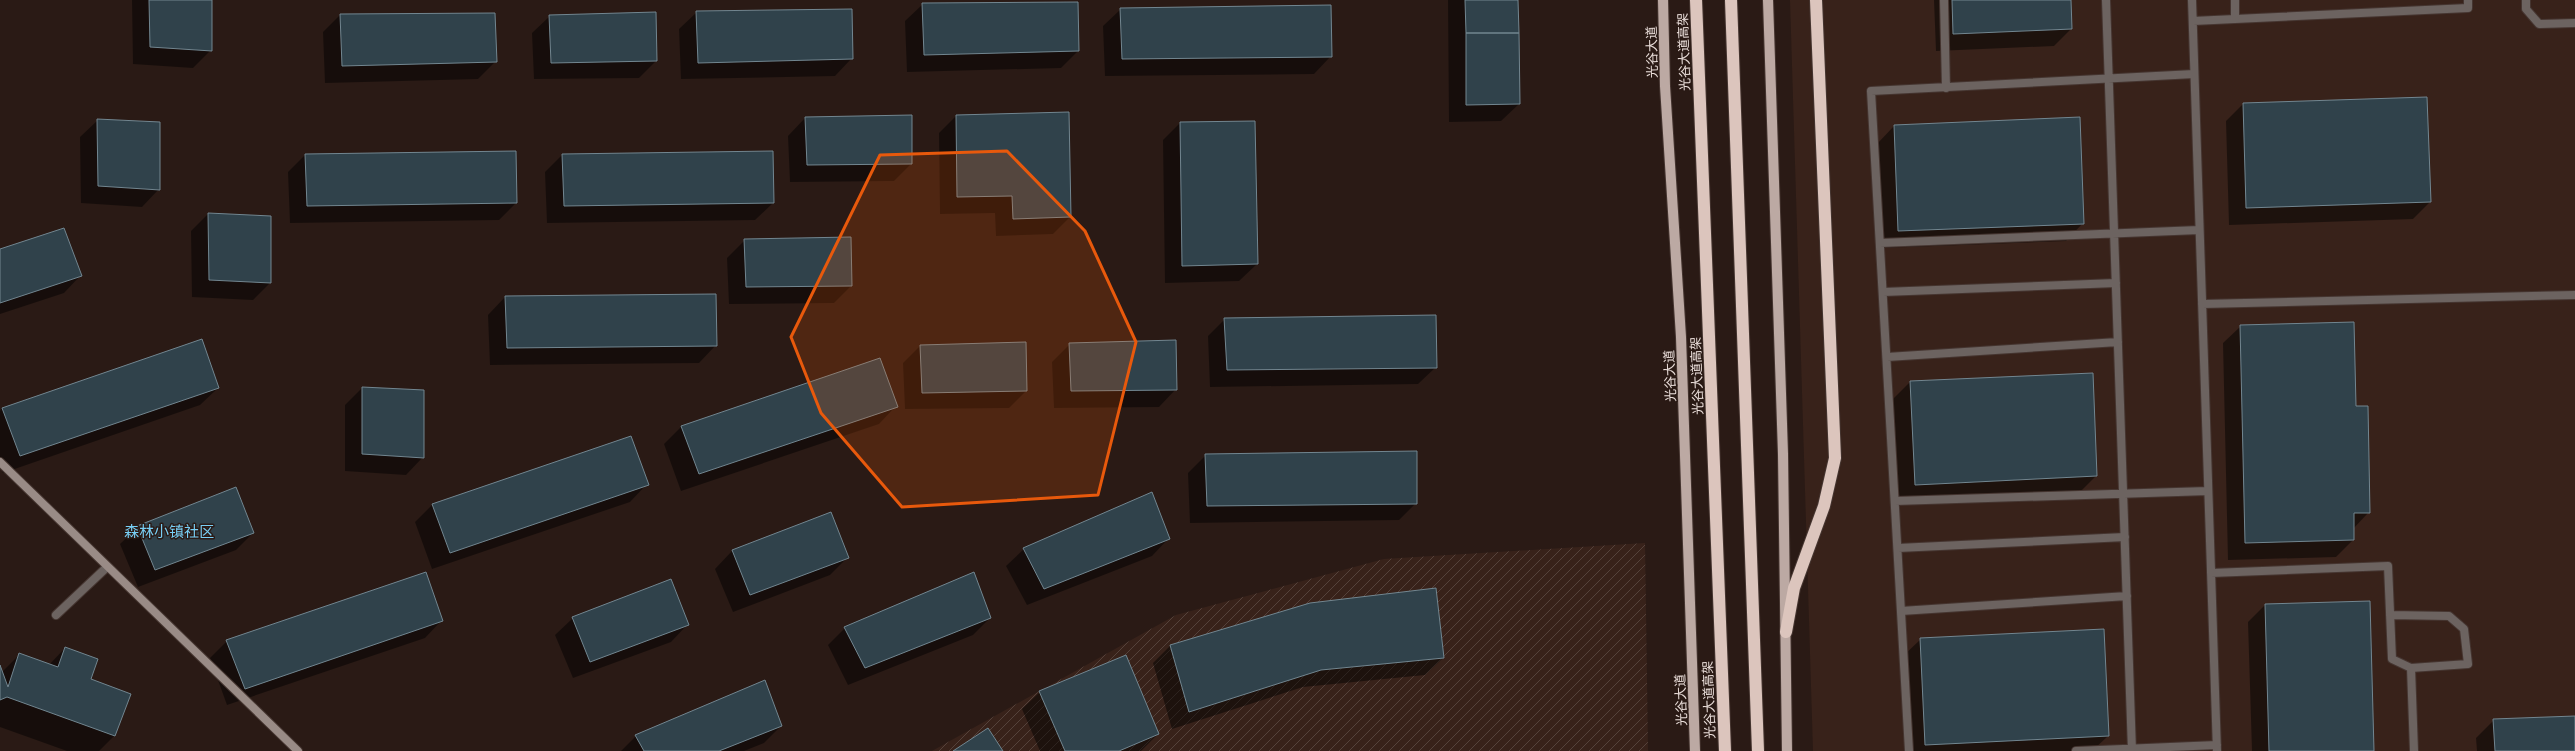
<svg xmlns="http://www.w3.org/2000/svg" width="2575" height="751" font-family="'Crimson Pro','Noto Sans SC',serif">
<style>
.built{fill:#38221a}
.industrial{fill:url(#industrial-furrows)}
.shadow{fill:#0007}
.building{fill:#30424b;stroke:#728690}
.lines{fill:none;stroke-linecap:round;stroke-linejoin:round}
.lane-casing{stroke:#453530;stroke-width:10}
.secondary-casing{stroke:#453530;stroke-width:10}
.primary-casing{stroke:#453530;stroke-width:12}
.highway-casing{stroke:#453530;stroke-width:14}
.lane{stroke:#6c6360;stroke-width:8}
.secondary{stroke:#998b86;stroke-width:8}
.primary{stroke:#bca9a3;stroke-width:10}
.highway{stroke:#dcc5bd;stroke-width:12}
.highway-bridge-casing{stroke:#453530;stroke-width:14;stroke-linecap:butt}
.highway-bridge{stroke:#dcc5bd;stroke-width:12}
.marked{fill:#e8590c;fill-opacity:0.2;stroke:#e8590c;stroke-width:3;stroke-linejoin:round}
.labels{text-anchor:middle;dominant-baseline:central;stroke-width:3;stroke-linejoin:round;paint-order:stroke}
.street-label{font-size:13px;fill:#e9ddd9;stroke:#2a1a15}
.quarter-label{font-size:15px;fill:#78cff5;stroke:#2a1a15}
</style>
<defs>
<pattern id="industrial-furrows" width="10" height="10" patternUnits="userSpaceOnUse"><rect width="10" height="10" fill="#38221a"/><path d="M-1 1l2-2M0 10L10 0M9 11l2-2" fill="none" stroke="#55423b"/></pattern>
</defs>
<rect width="100%" height="100%" fill="#2a1a15"/>
<!-- built -->
<path class="built" d="M1790 0H2575V751H1813Z"/>
<!-- industrial -->
<path class="industrial" d="M1645 543 1648 751H932L1176 615 1384 559Z"/>
<!-- shadow -->
<path class="shadow" d="M132 0H211V50L193 68 133 64Z
M1448 0H1516L1519 104 1501 121 1449 122Z
M1934 0H2070L2071 29 2054 46 1936 51Z
M923 4 1078 51 1061 68 907 72 905 21Z
M1121 9 1331 56 1314 74 1105 76 1103 26Z
M697 12 852 58 835 76 681 79 679 29Z
M340 15 496 61 478 79 325 83 323 32Z
M550 16 656 61 639 78 534 79 532 33Z
M2243 104 2430 202 2413 219 2229 225 2226 121Z
M1068 113 1070 217 1053 234 996 236 995 213 940 214 939 133 956 116Z
M805 118 911 164 894 181 790 182 788 136Z
M98 120 159 189 142 207 81 203 80 137Z
M1180 123 1257 264 1239 281 1165 283 1163 140Z
M1894 126 2083 223 2066 241 1881 248 1877 144Z
M772 152 773 203 755 220 547 223 545 172 562 155Z
M305 155 516 203 499 220 290 223 288 172Z
M208 214 270 283 253 300 192 297 191 231Z
M745 240 851 286 834 303 729 304 727 258Z
M0 250 81 275 64 293 0 314Z
M505 297 716 345 699 363 490 365 488 315Z
M1225 319 1436 367 1418 384 1210 387 1208 336Z
M2241 326 2355 407 2369 512 2353 529V540L2336 557 2228 560 2223 343Z
M1070 344 1176 389 1159 407 1054 408 1052 362Z
M920 346 1026 391 1009 408 905 409 903 363Z
M880 359 896 406 879 424 681 491 664 444 681 427Z
M1910 382 2096 476 2079 493 1898 502 1893 399Z
M218 388 200 405 3 473 0 466V411L2 408Z
M362 388 423 457 406 475 345 471V405Z
M631 437 647 484 630 502 432 569 415 522 432 505Z
M1206 455 1416 503 1399 520 1190 523 1188 473Z
M831 513 848 557 830 575 733 612 715 569 732 551Z
M138 527 253 533 236 550 138 587 120 544Z
M1169 538 1152 556 1027 605 1006 566 1024 549Z
M1310 604 1443 658 1425 675 1303 687 1172 729 1153 663 1170 646Z
M2265 605 2373 751H2252L2248 622Z
M573 618 688 624 671 642 573 678 555 635Z
M990 618 973 635 848 685 828 645 845 628Z
M442 620 425 638 227 705 210 658 227 641Z
M1921 639 2108 736 2092 751H1908L1903 656Z
M65 648 114 736 99 751H67L0 727V668L2 672 20 654 49 665Z
M1040 692 1158 734 1141 751H1040L1022 709Z
M2575 717V751H2477L2476 738 2494 720Z
M781 726 764 743 744 751H621L636 736Z"/>
<!-- building -->
<path class="building" d="M149 0H212V51L150 47Z
M1465 0H1518L1519 33H1466Z
M1952 0H2071L2072 29 1953 34Z
M1078 2 1079 51 924 55 922 3Z
M1331 5 1332 57 1122 59 1120 8Z
M852 9 853 59 698 63 696 11Z
M656 12 657 61 551 63 549 15Z
M495 13 497 62 342 66 340 14Z
M1466 33H1519L1520 104 1466 105Z
M2427 97 2431 202 2246 208 2243 103Z
M1069 112 1071 217 1013 219 1012 196 957 197 956 115Z
M912 115V164L807 165 805 117Z
M2080 117 2084 224 1898 231 1894 125Z
M97 119 160 122V190L98 186Z
M1255 121 1258 264 1182 266 1180 122Z
M516 151 517 203 307 206 305 154Z
M773 151 774 203 564 206 562 154Z
M208 213 271 216V283L209 280Z
M64 228 82 276 0 303V249Z
M851 237 852 286 746 287 744 239Z
M716 294 717 346 507 348 505 296Z
M1436 315 1437 368 1227 370 1224 318Z
M2354 322 2356 406H2368L2370 513H2354V540L2245 543 2240 325Z
M202 339 219 388 20 456 2 408Z
M1176 340 1177 390 1071 391 1069 343Z
M1026 342 1027 391 922 393 920 345Z
M880 358 898 407 699 474 681 426Z
M2093 373 2097 476 1915 485 1910 381Z
M362 387 424 390V458L362 454Z
M631 436 649 485 450 553 432 504Z
M1417 451V504L1207 506 1205 454Z
M236 487 254 533 155 570 137 526Z
M1152 492 1170 539 1044 589 1023 548Z
M831 512 849 558 750 595 732 550Z
M426 572 443 621 245 689 226 640Z
M974 572 991 618 865 668 844 627Z
M671 579 689 625 590 662 572 617Z
M1436 588 1444 658 1321 670 1189 712 1170 645 1310 603Z
M2370 601 2374 751H2269L2265 604Z
M2104 629 2109 736 1925 745 1920 638Z
M65 647 98 659 91 679 131 694 115 736 7 697 0 700V665L8 687 19 653 58 667Z
M1126 655 1159 734 1119 751H1065L1039 691Z
M765 680 782 726 719 751H644L635 735Z
M2575 716V751H2495L2493 719Z
M988 728 1003 751H953Z"/>
<g class="lines">
<!-- lane casing -->
<g class="lane-casing">
<path id="lane" d="M1944 0 1946 88
M2106 0 2132 751
M2192 0 2217 751
M2235 0V19
M2526 0V9L2539 24 2575 23
M2193 21 2468 8V0
M1880 243 2199 230
M1883 292 2116 283
M2202 304 2575 295
M1887 357 2118 342
M1895 501 2208 491
M1898 548 2125 537
M2211 573 2388 566 2392 659 2411 668 2414 751
M1901 611 2127 596
M56 615 107 567
M2390 615 2449 616 2464 629 2468 664 2411 668
M1909 751 1871 91 2194 74
M2076 751 2217 745"/>
</g>
<!-- secondary casing -->
<g class="secondary-casing">
<path id="secondary" d="M0 462 298 751"/>
</g>
<!-- primary casing -->
<g class="primary-casing">
<path id="primary" d="M1663 0 1665 86 1681 337 1695 751
M1768 0 1783 454 1787 751"/>
</g>
<!-- highway casing -->
<g class="highway-casing">
<path id="highway" d="M1696 0 1725 751
M1786 632 1794 588 1824 506 1835 458 1816 0"/>
</g>
<!-- lane -->
<use href="#lane" class="lane"/>
<!-- secondary -->
<use href="#secondary" class="secondary"/>
<!-- primary -->
<use href="#primary" class="primary"/>
<!-- highway -->
<use href="#highway" class="highway"/>
<!-- highway-bridge casing -->
<g class="highway-bridge-casing">
<path id="highway-bridge" d="M1731 0 1758 751"/>
</g>
<!-- highway-bridge -->
<use href="#highway-bridge" class="highway-bridge"/>
</g>
<!-- marked area -->
<path class="marked" d="M1007 151 1085 231 1136 342 1098 495 902 507 821 413 791 337 880 155Z"/>
<g class="labels">
<!-- street labels -->
<g class="street-label">
<text transform="translate(1652 52) rotate(-91)">光谷大道</text>
<text transform="translate(1684 52) rotate(-92)">光谷大道高架</text>
<text transform="translate(1670 376) rotate(-92)">光谷大道</text>
<text transform="translate(1697 376) rotate(-92)">光谷大道高架</text>
<text transform="translate(1681 700) rotate(-92)">光谷大道</text>
<text transform="translate(1709 700) rotate(-92)">光谷大道高架</text>
</g>
<!-- quarter labels -->
<g class="quarter-label">
<text x="169" y="532">森林小镇社区</text>
</g>
</g>
</svg>
